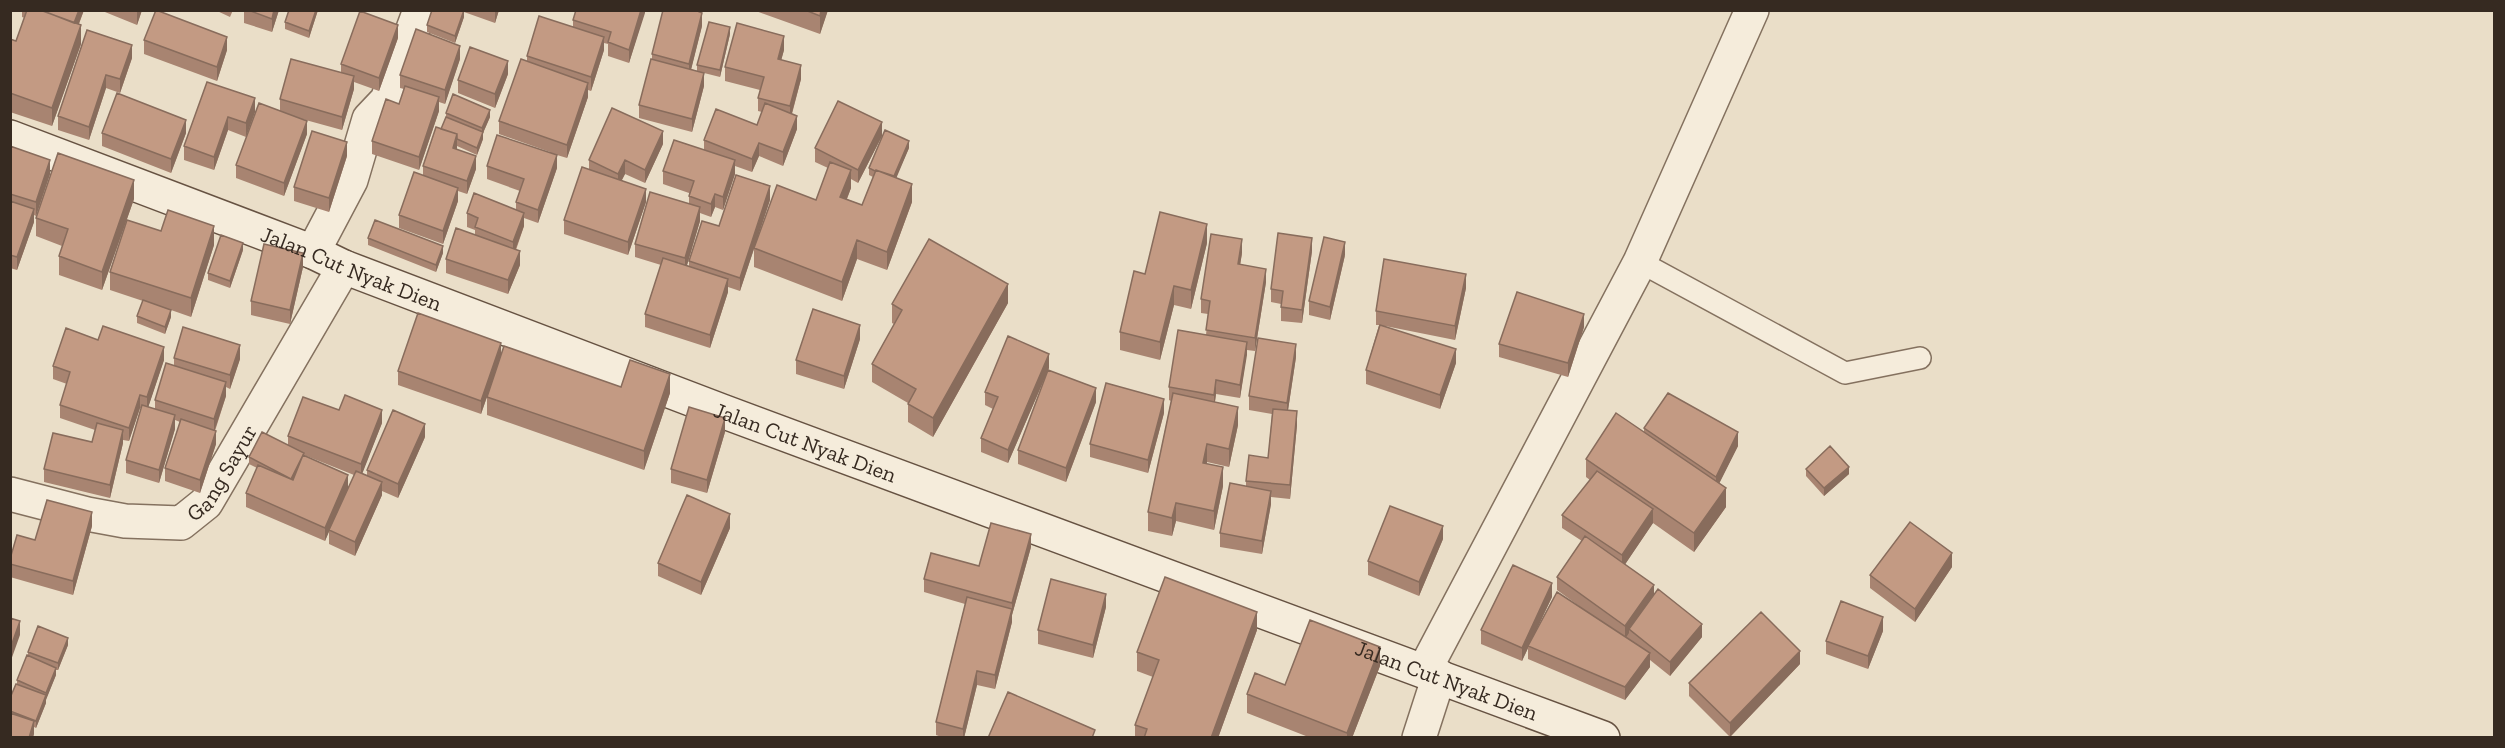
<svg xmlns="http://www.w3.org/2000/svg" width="2505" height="748" font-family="'Zilla Slab',serif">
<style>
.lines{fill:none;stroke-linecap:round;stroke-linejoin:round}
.lane-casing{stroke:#84715f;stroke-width:24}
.street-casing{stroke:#84715f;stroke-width:36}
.secondary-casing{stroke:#665242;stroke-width:36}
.lane{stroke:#f5ecdb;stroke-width:21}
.street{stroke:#f5ecdb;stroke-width:33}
.secondary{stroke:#f5ecdb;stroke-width:33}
.wall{fill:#a88471;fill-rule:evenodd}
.shaded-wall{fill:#886c5c}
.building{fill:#c39a83;stroke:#886c5c;stroke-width:1.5}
.labels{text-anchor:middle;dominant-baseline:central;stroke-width:6;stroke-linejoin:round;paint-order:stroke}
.street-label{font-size:22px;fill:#362a21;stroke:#f2e9d7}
</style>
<rect width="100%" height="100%" fill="#eadec8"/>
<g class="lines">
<!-- lane casing -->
<g class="lane-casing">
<path id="lane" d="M1640 262 1845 373 1920 358"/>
</g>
<!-- street casing -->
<g class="street-casing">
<g id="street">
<path d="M313 252 351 180 369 119 387 100 420 10"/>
<path id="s1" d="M10 494 87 514 125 521 181 523 206 503 344 267"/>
<path d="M1424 671 1640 262 1752 10"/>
<path d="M1419 738 1439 676"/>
</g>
</g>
<!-- secondary casing -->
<g class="secondary-casing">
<g id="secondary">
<path id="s2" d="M10 137 313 252 344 267 722 411 1603 738"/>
</g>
</g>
<!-- lane -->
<use href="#lane" class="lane"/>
<!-- street -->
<use href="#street" class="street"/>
<!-- secondary -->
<use href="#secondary" class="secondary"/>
</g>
<!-- wall -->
<path class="wall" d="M22 10H84L79 24 81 44 52 126 10 112V39L16 41 25 18 22 17Z
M100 10H142L137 25Z
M215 10H233L230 17Z
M244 10H279L272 32 244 23Z
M289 10H318L309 38 285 29V22Z
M432 10H499L495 23 464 12V17L455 43 427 32V25Z
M645 10 629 63 608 56V44L604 43V50L591 91 588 90V97L567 158 557 155V168L538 223 524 218V226L516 250 520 265 508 294 446 273V259L475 235V230L467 227V213L516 210V202L520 191 487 179V166L550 152 499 134V121L527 61V56L573 27V20Z
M753 10H828L820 34Z
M702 26 691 69 697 71V65L730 34 720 77 704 73V86L692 132 639 118V105L652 59V54Z
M87 30 132 58 120 93 106 88 89 140 58 130V116Z
M398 38 379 91 354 82V89L342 130 302 119 307 134 284 196 236 178V165L280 111V99L341 73V64Z
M144 40 227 50 217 81 144 54Z
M784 50 781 60 801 79 792 114 797 129 783 166 759 156 752 172 735 166V174L723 210 715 207 711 217 700 213V221L687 265 689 266V261L719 226 770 200 757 239 816 200 828 168 815 162V148L882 136 858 183 851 179V188L847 199 862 205 873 177 869 175V168L909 148 896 177 912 202 887 270 857 259 842 301 754 267V249L740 291 728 287V292L710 348 645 327V314L661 265 635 257V244L689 204V193L663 184V171L704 150V140L757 125 762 112 758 111V98L760 90 725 81V67Z
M460 59 445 104 439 102V111L419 170 372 154V141L399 104 404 89 400 88V75Z
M508 74 495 108 458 93V80Z
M207 82 255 112 246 137 228 130 214 170 184 160V146Z
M446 113 490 117 483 133V139L477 155 457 146V149L476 169 467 194 458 191V201L443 244 399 228V215L423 175V166L441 129 446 117Z
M102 133H186L171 173 102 146Z
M663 144 645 183 625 174 622 180 646 202 628 255 564 234V220L589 169V160Z
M10 146 50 174 36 216 34 215V222L17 270 10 268Z
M347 156 329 212 294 201V187Z
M134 199 102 290 59 275V256L62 246 36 236V218Z
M161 231 214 245 191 317 171 310V317L165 334 137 323V316L143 301 110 290V272Z
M368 238 443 253 436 272 368 245Z
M1207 243 1191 309 1174 305 1160 360 1120 350V332L1145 274Z
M243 250 230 288 208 280V273Z
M1312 251 1302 323 1281 321V304L1271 302V289Z
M1242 253 1240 265 1266 282 1255 351 1247 350 1240 398 1216 394 1215 402 1238 425 1229 467 1207 462 1206 464 1223 486 1214 530 1176 521 1172 536 1148 531V512L1171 401 1169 400V387L1206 335 1208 314 1201 313V299Z
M1345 255 1330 320 1309 315V301Z
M303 267 290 324 251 315V301Z
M1466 288 1455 340 1385 326 1456 363 1440 409 1366 384V370L1379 325H1376V311Z
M1008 303 933 437 908 422V403L872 382V364L894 324 892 323V304Z
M1584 327 1568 377 1499 357V344Z
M860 339 844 389 796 374V360Z
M98 340 164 360 148 407 155 409V400L174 366V358L240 359 230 389 226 387V396L215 431 216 444 200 493 165 481V468L180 422 175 420V429L159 483 126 473V460L141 408H140L129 441 123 440V443L110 498 44 482V469L92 442 95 430 60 418V405L67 384 53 379V366Z
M501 355 621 387 670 393 644 470 487 415V397L481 414 398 385V371Z
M1296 357 1288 410 1297 425 1290 499 1271 497V504L1262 554 1220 547V533L1246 486V481L1268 458 1272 414 1249 410V396Z
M1049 368 1048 370 1096 402 1066 482 1018 464V450L1047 373 1008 463 981 452V438L993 409 985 405V392Z
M339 410 382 423 362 473 367 475V470L425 437 398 498 382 491V495L355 556 329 544V531L325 541 246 507V493L257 468 249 464V457L288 445V436ZM304 455 354 475 348 488Z
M1164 413 1148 473 1090 457V444Z
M1644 428 1738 446 1719 483 1726 507 1694 552 1653 523 1625 564 1654 595 1702 637 1670 676 1650 660V667L1625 700 1528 659V648L1522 661 1481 644V630L1552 597 1536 630 1579 606 1557 590V577L1582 541 1562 528V515L1590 480 1586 477V459L1644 431Z
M725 432 707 493 671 483V469Z
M1806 469 1849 474 1824 496 1806 476Z
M92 526 73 595 10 577V559L35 540Z
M730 528 701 595 658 576V563Z
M1443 539 1419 596 1368 575V561Z
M1031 547 1012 615V622L995 689 977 685 964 738H944L936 735V722L965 604 924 592V579L979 566Z
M1952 567 1915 622 1870 588V575Z
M1106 607 1093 658 1038 644V630Z
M1257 630 1218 738H1135V725L1153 677 1137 671V652Z
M1883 631 1868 669 1826 654V641Z
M68 645 58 670H56V675L46 699V703L36 728 34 727 33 738H10V698L17 684V680L28 656V652Z
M1800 664 1730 737 1689 696V683Z
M1380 666 1352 738H1311L1247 713V694L1285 685Z"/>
<!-- shaded-wall -->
<path class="shaded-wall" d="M79 10H84L74 36V23Z
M137 10H142L137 25Z
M274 10H279L272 32V19Z
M316 10H318L309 38V31Z
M464 10V17L455 43V36Z
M495 10H499L495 23Z
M641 10H645V13L629 63V50Z
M821 10H828L820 34V16Z
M702 13V26L689 78V64Z
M81 25V44L52 126V108Z
M398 25V38L379 91V78Z
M730 27V34L720 77V70Z
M784 36V50L778 72V59Z
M227 37V50L217 81V67Z
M604 37V50L591 91V77Z
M132 45V58L120 93V79Z
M460 46V59L445 104V90Z
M508 61V74L495 108V94Z
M801 65V79L790 120V106Z
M704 73V86L692 132V119Z
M106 75V88L89 140V127Z
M354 76V89L342 130V117Z
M588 83V97L567 158V145Z
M439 97V111L419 170V157Z
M255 98V112L246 137V123Z
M490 110V117L483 133V139L477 155V148L482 134V128Z
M797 116V129L783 166V152Z
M228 117V130L214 170V157Z
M186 120V133L171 173V159Z
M307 121V134L284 196V183Z
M882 122V136L858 183V170Z
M663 131V144L645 183V170Z
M457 134V148L453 161V148Z
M909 141V148L893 186V179Z
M347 142V156L329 212V198Z
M759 143V156L752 172V159Z
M557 155V168L538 223V210Z
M476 156V169L467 194V181Z
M50 160V174L36 216V202Z
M625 160V174L618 187V174Z
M735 160V174L723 210V197Z
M851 170V188L840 216V197Z
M134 180V199L102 290V272Z
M912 184V202L887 270V252Z
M770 186V200L740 291V278Z
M458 188V201L443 244V231Z
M646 189V202L628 255V242Z
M715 194V207L711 217V204Z
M700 207V221L685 272V258Z
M34 209V222L17 270V257Z
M524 213V226L513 256V242Z
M1207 224V243L1191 309V290Z
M214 226V245L191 317V298Z
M1312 238V251L1302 323V310Z
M1242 239V253L1238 278V264Z
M857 240V259L842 301V282Z
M1345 242V255L1330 320V307Z
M243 243V250L230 288V281Z
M443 246V253L436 272V265Z
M520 251V265L508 294V280Z
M303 253V267L290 324V310Z
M1266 269V282L1255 351V338Z
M1466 274V288L1455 340V326Z
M728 279V292L710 348V335Z
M1008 284V303L933 437V418Z
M1174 286V305L1160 360V342Z
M171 310V317L165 334V327Z
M1584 314V327L1568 377V363Z
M860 325V339L844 389V376Z
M1247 342V355L1240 398V385Z
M501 343V356L481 414V401Z
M1296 344V357L1287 417V403Z
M240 345V359L230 389V375Z
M164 347V360L147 411V397Z
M1456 349V363L1440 409V395Z
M1049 354V368L1008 463V450Z
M670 374V393L644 470V451Z
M1216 380V394L1214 408V395Z
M226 382V396L214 432V419Z
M1096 388V402L1066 482V468Z
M140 395V408L129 441V428Z
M1164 399V413L1148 473V460Z
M1238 407V425L1229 467V449Z
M382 410V423L361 477V464Z
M1297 411V425L1290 499V485Z
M175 415V429L159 483V470Z
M725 418V432L707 493V480Z
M425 424V437L398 498V484Z
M123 430V443L110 498V485Z
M216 431V444L200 493V480Z
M1738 432V446L1716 490V477Z
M1207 444V462L1203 482V463Z
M304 453V460L291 486V479Z
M1223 467V486L1214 530V511Z
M1849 467V474L1824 496V488Z
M348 475V488L325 541V528Z
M382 482V495L355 556V542Z
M1726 488V507L1694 552V533Z
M1271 491V504L1262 554V541Z
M1176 503V521L1172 536V518Z
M1653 509V523L1622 569V555Z
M92 512V526L73 595V581Z
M730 514V528L701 595V582Z
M1443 526V539L1419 596V582Z
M1031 534V547L1012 615V622L995 689V675L1012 610V603Z
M1952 553V567L1915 622V609Z
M1552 583V597L1529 646H1528V648L1522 661V648Z
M1654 585V598L1629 629V633L1625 639V626Z
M1106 594V607L1093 658V645Z
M1257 612V630L1218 738H1211Z
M1883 617V631L1868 669V656Z
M20 621V635L10 663V649Z
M1702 624V637L1670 676V662Z
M68 638V645L58 670V663Z
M1380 647V666L1352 738H1347V733Z
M1800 651V664L1730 737V723Z
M1650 653V667L1625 700V687Z
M56 668V675L46 700V693Z
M977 671V685L964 738H963V729Z
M46 695V703L36 728V721Z
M34 721V734L33 738H29Z"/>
<!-- building -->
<path class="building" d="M27 10H40L81 25 52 108 10 93V39L16 41Z
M41 10H79L74 23Z
M156 10 227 37 217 67 144 40Z
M248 10H274L272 19Z
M289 10H316L309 31 285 22Z
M432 10H464L455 36 427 25Z
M576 10H641L629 50 608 42 611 32 573 20Z
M663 10H695L702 13 689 64 652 54Z
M805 10H821L820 16Z
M360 11 398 25 379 78 341 64Z
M539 16 604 37 591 77 527 56Z
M709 22 730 27 720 70 697 65Z
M737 23 784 36 778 59 801 65 790 106 758 98 764 77 725 67Z
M416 29 460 46 445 90 400 75Z
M87 30 132 45 120 79 106 75 89 127 58 116Z
M470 47 508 61 495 94 458 80Z
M291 59 354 76 342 117 280 99Z
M521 59 588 83 567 145 499 121Z
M651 59 704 73 692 119 639 105Z
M207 82 255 98 246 123 228 117 214 157 184 146Z
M405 86 439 97 419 157 372 141 386 99 399 104Z
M117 93 186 120 171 159 102 133Z
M453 94 490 110 482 128 446 113Z
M838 101 882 122 858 170 815 148Z
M259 103 307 121 284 183 236 165Z
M765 103 797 116 783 152 759 143 752 159 704 140 716 109 757 125Z
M612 108 663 131 645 170 625 160 618 174 589 160Z
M446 117 483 132 477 148 457 139V134L441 129Z
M436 127 457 134 453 148 476 156 467 181 423 166Z
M885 130 909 141 894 176 876 170 875 171 869 168Z
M312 131 347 142 329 198 294 187Z
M497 135 557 155 538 210 516 202 524 179 487 166Z
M674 140 735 160 723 197 715 194 711 204 689 196 694 181 663 171Z
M10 146 50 160 36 202 10 194Z
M58 153 134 180 102 272 59 256 68 229 36 218Z
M830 162 851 170 840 197 862 205 876 170 912 184 887 252 857 240 842 282 754 248 777 185 816 200Z
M582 167 646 189 628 242 564 220Z
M414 172 458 188 443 231 399 215Z
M736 175 770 186 740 278 689 261 702 221 719 226Z
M650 192 700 207 685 258 635 244Z
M474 193 524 213 513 242 475 227 478 218 467 213Z
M10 201 34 209 17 257 10 255Z
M168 210 214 226 191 298 110 272 127 220 161 231Z
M1160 212 1207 224 1191 290 1174 286 1160 342 1120 332 1134 271 1145 274Z
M375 220 443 246 436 265 368 238Z
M456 228 520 251 508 280 446 259Z
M1278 233 1312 238 1302 310 1281 307 1283 291 1271 289Z
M1211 234 1242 239 1238 264 1266 269 1255 338 1206 330 1210 301 1201 299Z
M221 235 243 243 230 281 208 273Z
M1324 237 1345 242 1330 307 1309 301Z
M929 239 1008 284 933 418 908 404 916 389 872 364 902 310 892 304Z
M264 244 303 253 290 310 251 301Z
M663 258 728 279 710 335 645 314Z
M1384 259 1466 274 1455 326 1376 311Z
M1517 292 1584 314 1568 363 1499 344Z
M143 300 171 310 165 327 137 316Z
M813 309 860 325 844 376 796 360Z
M418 313 501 343 481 401 398 371Z
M1380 325 1456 349 1440 395 1366 370Z
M103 326 164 347 147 397 140 395 129 428 60 405 70 372 53 366 66 328 98 340Z
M183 327 240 345 230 375 174 358Z
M1178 330 1247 342 1240 385 1216 380 1214 395 1169 387Z
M1008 336 1049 354 1008 450 981 438 998 397 985 392Z
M1258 338 1296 344 1287 403 1249 396Z
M504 346 621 387 630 360 670 374 644 451 487 397Z
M166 363 226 382 214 419 155 400Z
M1048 370 1096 388 1066 468 1018 450Z
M1106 383 1164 399 1148 460 1090 444Z
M1173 393 1238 407 1229 449 1207 444 1203 463 1223 467 1214 511 1176 503 1172 518 1148 512Z
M1668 393 1738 432 1716 477 1644 428Z
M345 395 382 410 361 464 288 436 303 397 339 410Z
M142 405 175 415 159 470 126 460Z
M689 407 725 418 707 480 671 469Z
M1273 409 1297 411 1290 485 1246 481 1249 455 1268 458Z
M393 410 425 424 398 484 367 470Z
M1616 413 1726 488 1694 533 1586 459Z
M181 419 216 431 200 480 165 468Z
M97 423 123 430 110 485 44 469 53 433 92 442Z
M262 432 304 453 291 479 249 457Z
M1830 446 1849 467 1824 488 1806 469Z
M303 455 348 475 325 528 246 493 258 465 293 480Z
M356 471 382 482 355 542 329 530Z
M1597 471 1653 509 1622 555 1562 515Z
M1230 483 1271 491 1262 541 1220 533Z
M687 495 730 514 701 582 658 563Z
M47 500 92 512 73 581 10 564V559L17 535 35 540Z
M1390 506 1443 526 1419 582 1368 561Z
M1910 522 1952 553 1915 609 1870 575Z
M991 523 1031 534 1012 603 924 579 931 553 979 566Z
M1585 536 1654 585 1625 626 1557 577Z
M1513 565 1552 583 1522 648 1481 630Z
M1165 577 1257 612 1211 738H1144L1147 729 1135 725 1159 660 1137 652Z
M1051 579 1106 594 1093 645 1038 630Z
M1658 589 1702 624 1670 662 1629 629Z
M1557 592 1650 653 1625 687 1528 646Z
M967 597 1012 609 995 675 977 671 963 729 936 722Z
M1841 601 1883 617 1868 656 1826 641Z
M1761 612 1800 651 1730 723 1689 683Z
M10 618 20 621 10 649Z
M1310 620 1380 647 1347 733 1247 694 1255 673 1285 685Z
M38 626 68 638 58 663 28 652Z
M27 655 56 668 46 693 17 680Z
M16 684 46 695 36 721 10 711V698Z
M1008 692 1095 730 1092 738H988Z
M10 713 34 721 29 738H10Z"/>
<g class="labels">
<!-- street labels -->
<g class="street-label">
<text stroke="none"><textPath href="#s2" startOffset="366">Jalan Cut Nyak Dien</textPath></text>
<text stroke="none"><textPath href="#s2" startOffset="852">Jalan Cut Nyak Dien</textPath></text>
<text stroke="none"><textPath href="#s1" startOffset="240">Gang Sayur</textPath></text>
<text stroke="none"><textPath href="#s2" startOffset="1536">Jalan Cut Nyak Dien</textPath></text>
</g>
</g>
<!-- border -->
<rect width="2505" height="748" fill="none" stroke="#362a21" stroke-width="24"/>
</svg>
